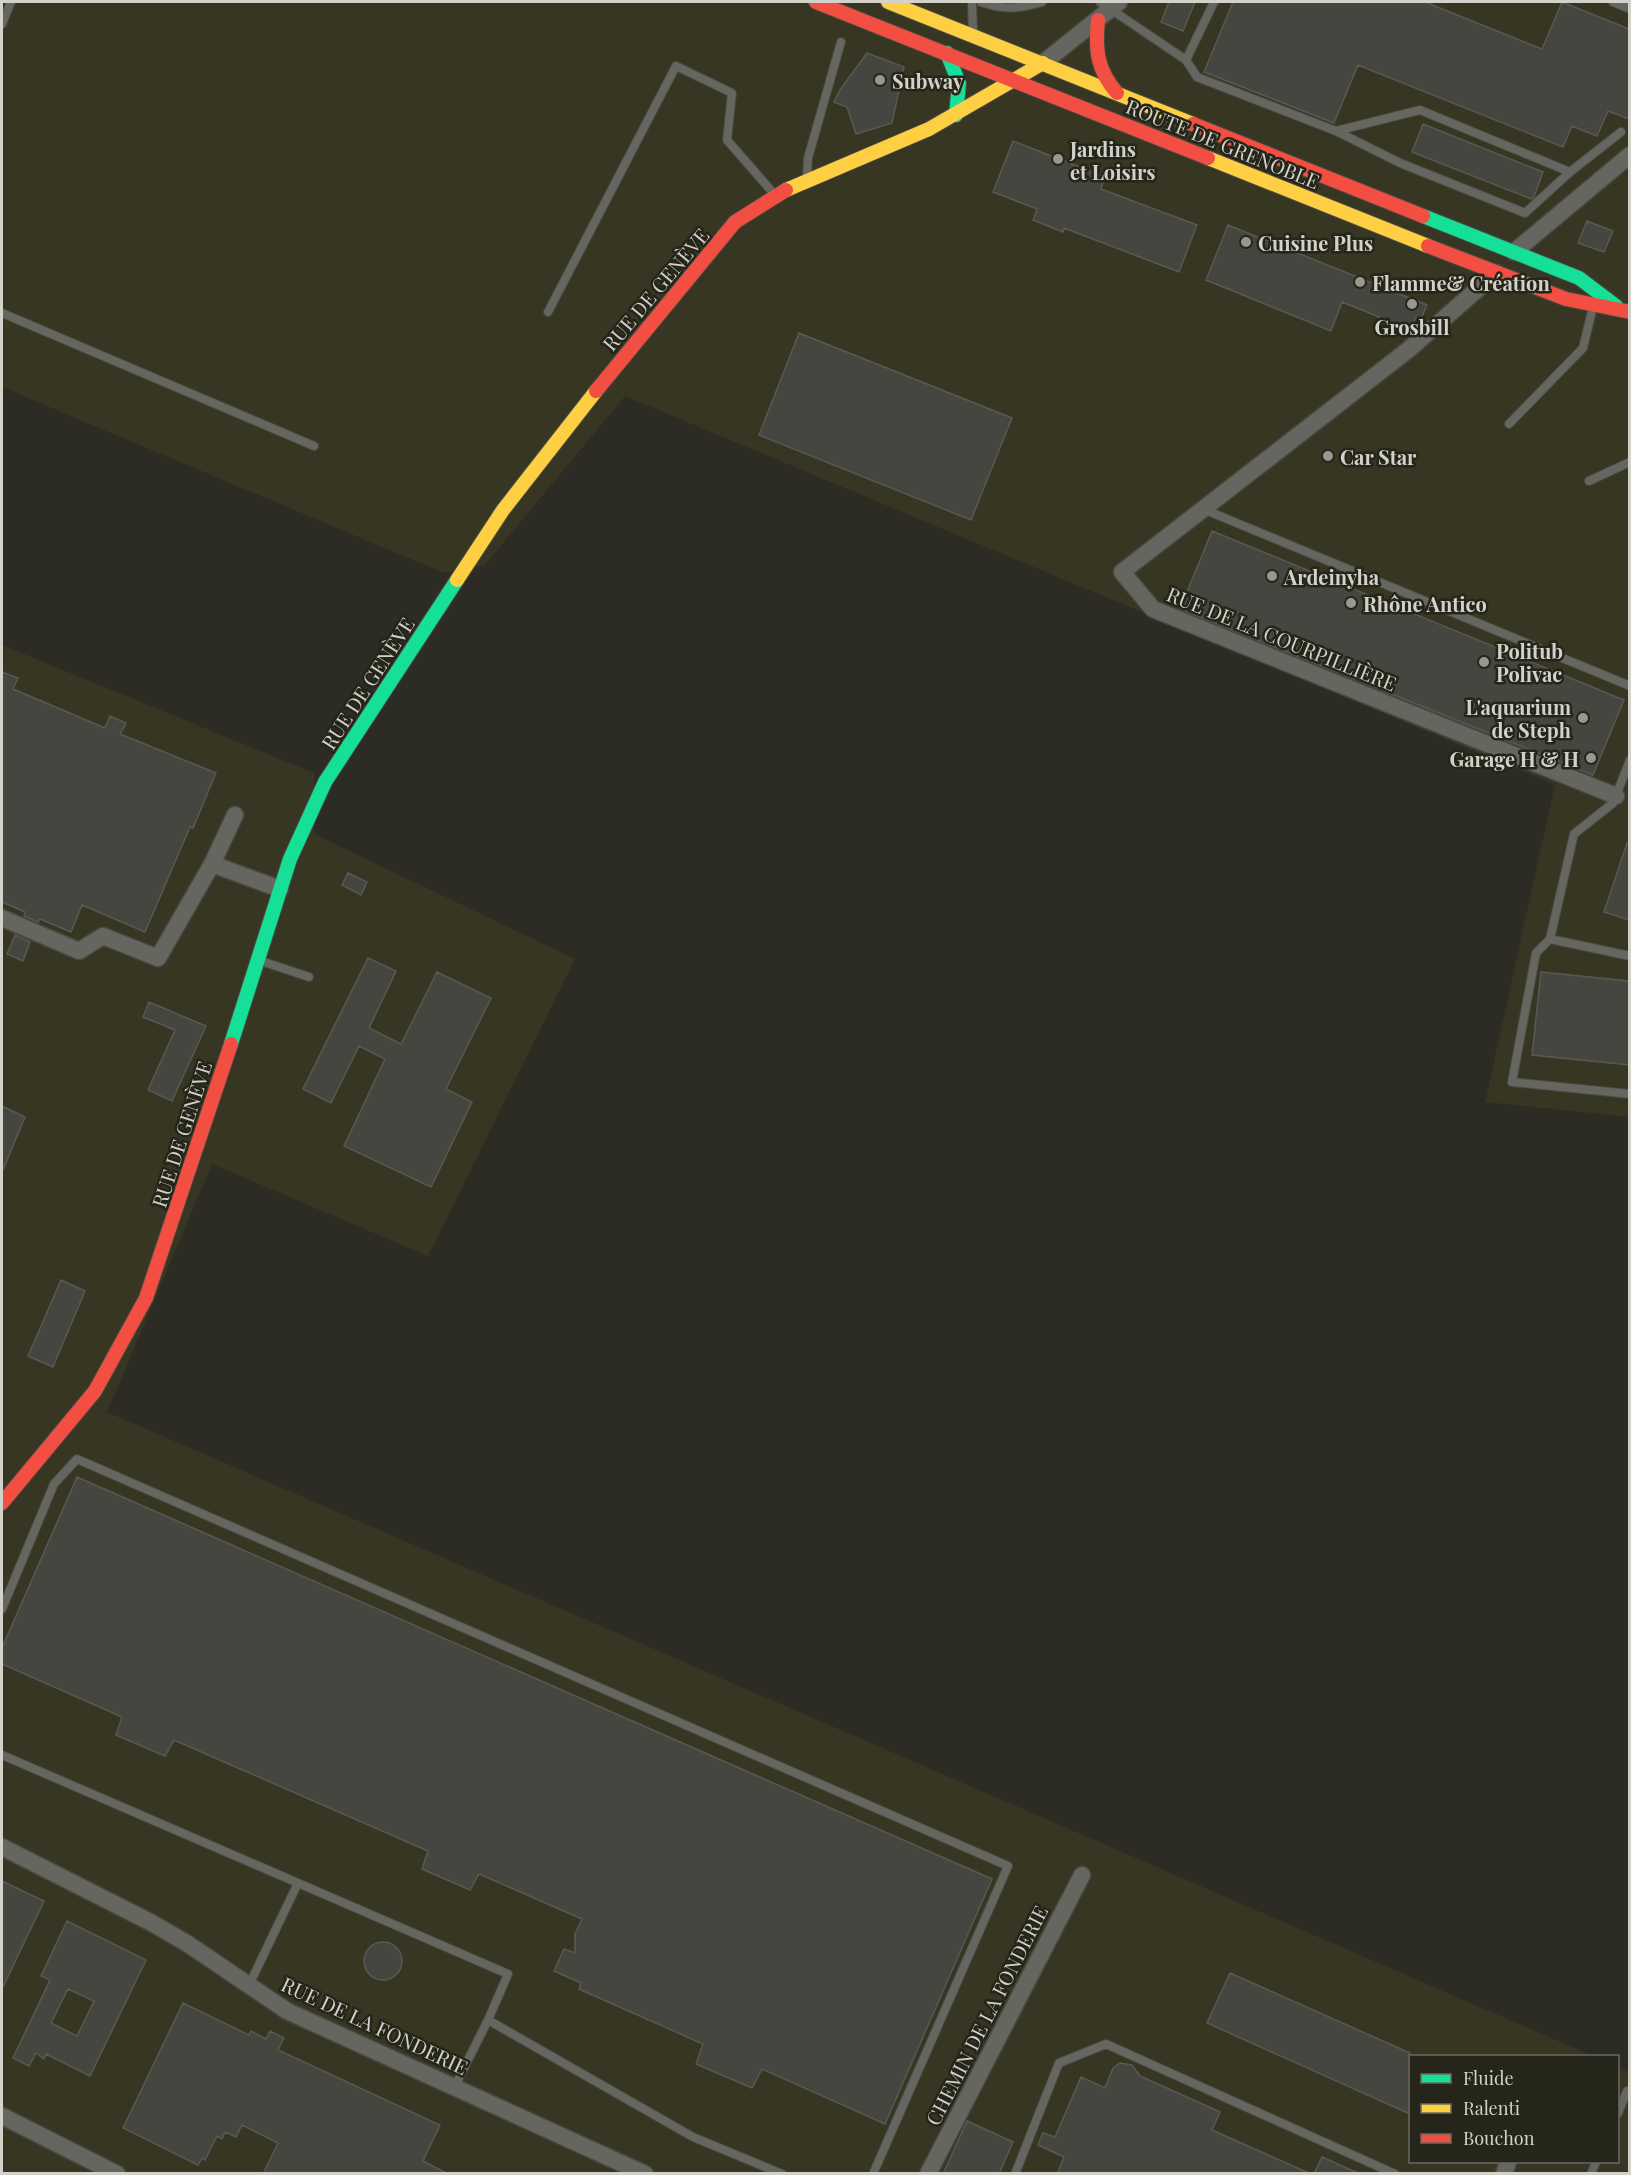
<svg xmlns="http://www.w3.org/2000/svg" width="1631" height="2175" font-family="'Playfair Display',serif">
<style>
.built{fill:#363623}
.building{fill:#464641;stroke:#595953;stroke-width:1.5;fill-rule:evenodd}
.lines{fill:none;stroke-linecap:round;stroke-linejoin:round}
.lane-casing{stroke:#494943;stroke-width:10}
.street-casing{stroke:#494943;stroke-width:19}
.fast-casing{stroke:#494943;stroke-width:16}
.slow-casing{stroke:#494943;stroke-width:16}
.jam-casing{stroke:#494943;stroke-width:16}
.lane{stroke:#666660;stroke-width:8}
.street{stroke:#666660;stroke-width:16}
.fast{stroke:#16e098;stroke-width:14}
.slow{stroke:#ffcf43;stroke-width:14}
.jam{stroke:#f24e42;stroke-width:14}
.poi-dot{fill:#989890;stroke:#252519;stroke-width:2}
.labels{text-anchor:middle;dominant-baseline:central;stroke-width:5;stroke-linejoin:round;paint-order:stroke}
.poi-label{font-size:20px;font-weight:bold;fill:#d2d2ca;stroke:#252519;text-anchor:start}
.street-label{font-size:20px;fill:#d2d2ca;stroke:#252519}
</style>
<rect width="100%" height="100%" fill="#2c2c25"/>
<!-- built -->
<path class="built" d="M2 2H1629V1117L1485 1102 1555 785 625 396 484 566 444 573 2 387Z
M2 645 314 773V834L575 959 428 1256 212 1164 107 1412 1593 2056H1410V2162H1618V2067L1629 2072V2173H2Z"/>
<!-- building -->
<path class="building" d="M1169 2H1195L1183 31 1161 22Z
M1233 2H1425L1542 49 1562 2 1629 29V119L1608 111 1597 136 1572 126 1563 147 1358 65 1334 123 1204 72Z
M867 53 904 67 892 123 856 134 847 107 834 102 840 90Z
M1423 124 1543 172 1534 197 1531 199 1412 152Z
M1013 141 1105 177 1101 189 1197 225 1179 272 1064 228 1063 232 1033 220 1037 209 993 192Z
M1587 221 1613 231 1604 252 1578 243Z
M1228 225 1427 305 1421 319 1416 317 1411 329 1401 325 1399 329 1378 320 1379 317 1342 302 1331 331 1206 280Z
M799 333 1012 418 971 520 759 435Z
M1212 531 1624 700 1593 775 1180 609Z
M2 672 18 678 13 689 105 728 110 716 126 723 120 734 216 773 193 828 190 827 145 932 82 905 71 932 40 919 38 922 24 916 25 912 2 902Z
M1627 843 1629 844V920L1604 912Z
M348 873 367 882 361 895 342 885Z
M15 935 30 942 23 961 7 954Z
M368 958 396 971 369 1028 401 1044 437 972 491 998 446 1089 472 1102 431 1187 344 1146 385 1059 359 1046 331 1103 303 1089Z
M1541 972 1629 981V1065L1532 1055Z
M149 1002 206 1026 172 1101 148 1090 175 1030 143 1017Z
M2 1106 25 1117 2 1172Z
M61 1280 85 1291 53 1367 28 1356Z
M77 1477 992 1879 885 2124 762 2069 752 2088 696 2064 703 2044 579 1989 581 1983 554 1971 564 1949 575 1953V1934L582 1919 479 1874 470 1890 422 1869 428 1851 174 1740 165 1756 116 1735 122 1717 2 1664V1648Z
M2 1881 44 1901 2 1989Z
M67 1921 146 1960 90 2076 46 2054 44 2059 36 2053 29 2066 13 2058 50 1980 41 1976ZM68 1989 94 2001 77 2036 51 2023Z
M364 1961a19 19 0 1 1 38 0a19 19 0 1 1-38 0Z
M1230 1973 1410 2053V2114L1207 2023Z
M183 2003 249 2035 251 2031 266 2039 270 2031 284 2038 278 2050 440 2125 423 2161 448 2174H263L278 2143 242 2125 236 2137 225 2132 222 2139 217 2136 205 2160 202 2158 198 2165 123 2128Z
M1120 2063 1132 2065 1140 2076 1220 2112 1212 2130 1311 2174H1057L1064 2157 1038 2145 1043 2133 1055 2137 1081 2077 1105 2088 1113 2068Z
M967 2121 1013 2142 999 2174H943Z
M1322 2157 1360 2174H1314Z"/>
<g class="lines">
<!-- lane casing -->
<g class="lane-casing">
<path id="lane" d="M972 2 973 32
M981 2C1004 10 1019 9 1042 2
M1100 2 1186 60 1214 2
M1613 2 1630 9
M2 24 11 2
M1186 60 1197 77 1336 131 1400 163 1525 213 1570 172 1420 110 1336 131
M1570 172 1621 132
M807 177 808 158 841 42
M548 312 676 66 732 93 727 140 775 195
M2 313 314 446
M1509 424 1583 348 1593 307
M1589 481 1630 462
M1203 509 1630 686
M1630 760 1613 803 1574 834 1550 939 1536 953 1512 1082 1630 1094
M1550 939 1630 956
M258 960 309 977
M2 1609 54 1484 77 1459 1008 1866 873 2174
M2 1755 298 1883 249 1985
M298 1883 508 1974 488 2020
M455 2086 488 2020 693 2137 782 2174
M1618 2113 1627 2091H1630
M1015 2174 1059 2063 1106 2044 1395 2174
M1591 2174 1596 2162"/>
</g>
<!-- street casing -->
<g class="street-casing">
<path id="street" d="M1043 63 1119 2
M1514 252 1630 155
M1496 273 1408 350 1122 572 1153 609 1616 796
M212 864 280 889
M2 918 79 951 103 936 158 958 212 864 235 815
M2 1847 152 1923 188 1944 287 2011 645 2174
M2 2116 117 2174
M928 2174 1082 1875
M1504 2174 1508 2162"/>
</g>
<!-- fast casing -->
<g class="fast-casing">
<path id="fast" d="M947 53 959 83 956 115
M1423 216 1579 278 1616 306
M231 1044 290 859 325 782 457 580"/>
</g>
<!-- slow casing -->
<g class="slow-casing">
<path id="slow" d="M888 2 1193 124
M1208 158 1428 246
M786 190 929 129 1043 63
M457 580 503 510 596 391"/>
</g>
<!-- jam casing -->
<g class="jam-casing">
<path id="jam" d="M816 2 1208 158
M1098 20C1095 50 1097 70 1117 93
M1193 124 1423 216
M1428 246 1566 299 1630 312
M596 391 735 222 786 190
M2 1503 95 1391 146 1298 231 1044"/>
</g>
<!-- lane -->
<use href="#lane" class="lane"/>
<!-- street -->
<use href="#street" class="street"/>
<!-- fast -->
<use href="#fast" class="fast"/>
<!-- slow -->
<use href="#slow" class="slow"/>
<!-- jam -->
<use href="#jam" class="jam"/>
</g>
<!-- markers -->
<g class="poi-dot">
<circle cx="880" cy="80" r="6"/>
<circle cx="1058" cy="159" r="6"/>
<circle cx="1246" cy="242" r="6"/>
<circle cx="1360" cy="282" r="6"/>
<circle cx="1412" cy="304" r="6"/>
<circle cx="1328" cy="456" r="6"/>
<circle cx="1272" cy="576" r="6"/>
<circle cx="1351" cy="603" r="6"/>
<circle cx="1484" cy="662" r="6"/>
<circle cx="1583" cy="718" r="6"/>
<circle cx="1591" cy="758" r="6"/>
</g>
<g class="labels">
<!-- poi labels -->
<g class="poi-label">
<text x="892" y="80">Subway</text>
<text x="1070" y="148">Jardins<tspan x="1070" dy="23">et Loisirs</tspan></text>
<text x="1258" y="242">Cuisine Plus</text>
<text x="1372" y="282">Flamme&amp; Création</text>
<text x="1412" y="326" text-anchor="middle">Grosbill</text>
<text x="1340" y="456">Car Star</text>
<text x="1284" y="576">Ardeinyha</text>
<text x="1363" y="603">Rhône Antico</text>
<text x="1496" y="650">Politub<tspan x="1496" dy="23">Polivac</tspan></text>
<text x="1571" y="706" text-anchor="end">L'aquarium<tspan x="1571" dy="23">de Steph</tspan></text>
<text x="1579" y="758" text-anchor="end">Garage H &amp; H</text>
</g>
<!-- street labels -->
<g class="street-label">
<text transform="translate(1223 143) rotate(22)">ROUTE DE GRENOBLE</text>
<text transform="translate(655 289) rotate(-50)">RUE DE GENÈVE</text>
<text transform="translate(1282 638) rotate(22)">RUE DE LA COURPILLIÈRE</text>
<text transform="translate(367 683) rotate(-57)">RUE DE GENÈVE</text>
<text transform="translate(181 1134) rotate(-72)">RUE DE GENÈVE</text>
<text transform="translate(986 2015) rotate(-63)">CHEMIN DE LA FONDERIE</text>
<text transform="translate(375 2025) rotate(25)">RUE DE LA FONDERIE</text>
</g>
</g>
<!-- border -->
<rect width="1631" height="2175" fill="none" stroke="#d2d2ca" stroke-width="6"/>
<!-- legend -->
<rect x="1409" y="2055" width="210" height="108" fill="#252519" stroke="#6a6a60" stroke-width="1.5"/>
<rect x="1421" y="2074" width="30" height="9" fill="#16e098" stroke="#6a6a60" stroke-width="1.5"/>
<text x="1463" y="2085" font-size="18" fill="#d2d2ca">Fluide</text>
<rect x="1421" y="2104" width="30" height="9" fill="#ffcf43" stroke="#6a6a60" stroke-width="1.5"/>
<text x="1463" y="2115" font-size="18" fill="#d2d2ca">Ralenti</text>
<rect x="1421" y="2134" width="30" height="9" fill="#f24e42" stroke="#6a6a60" stroke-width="1.5"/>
<text x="1463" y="2145" font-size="18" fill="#d2d2ca">Bouchon</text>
</svg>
